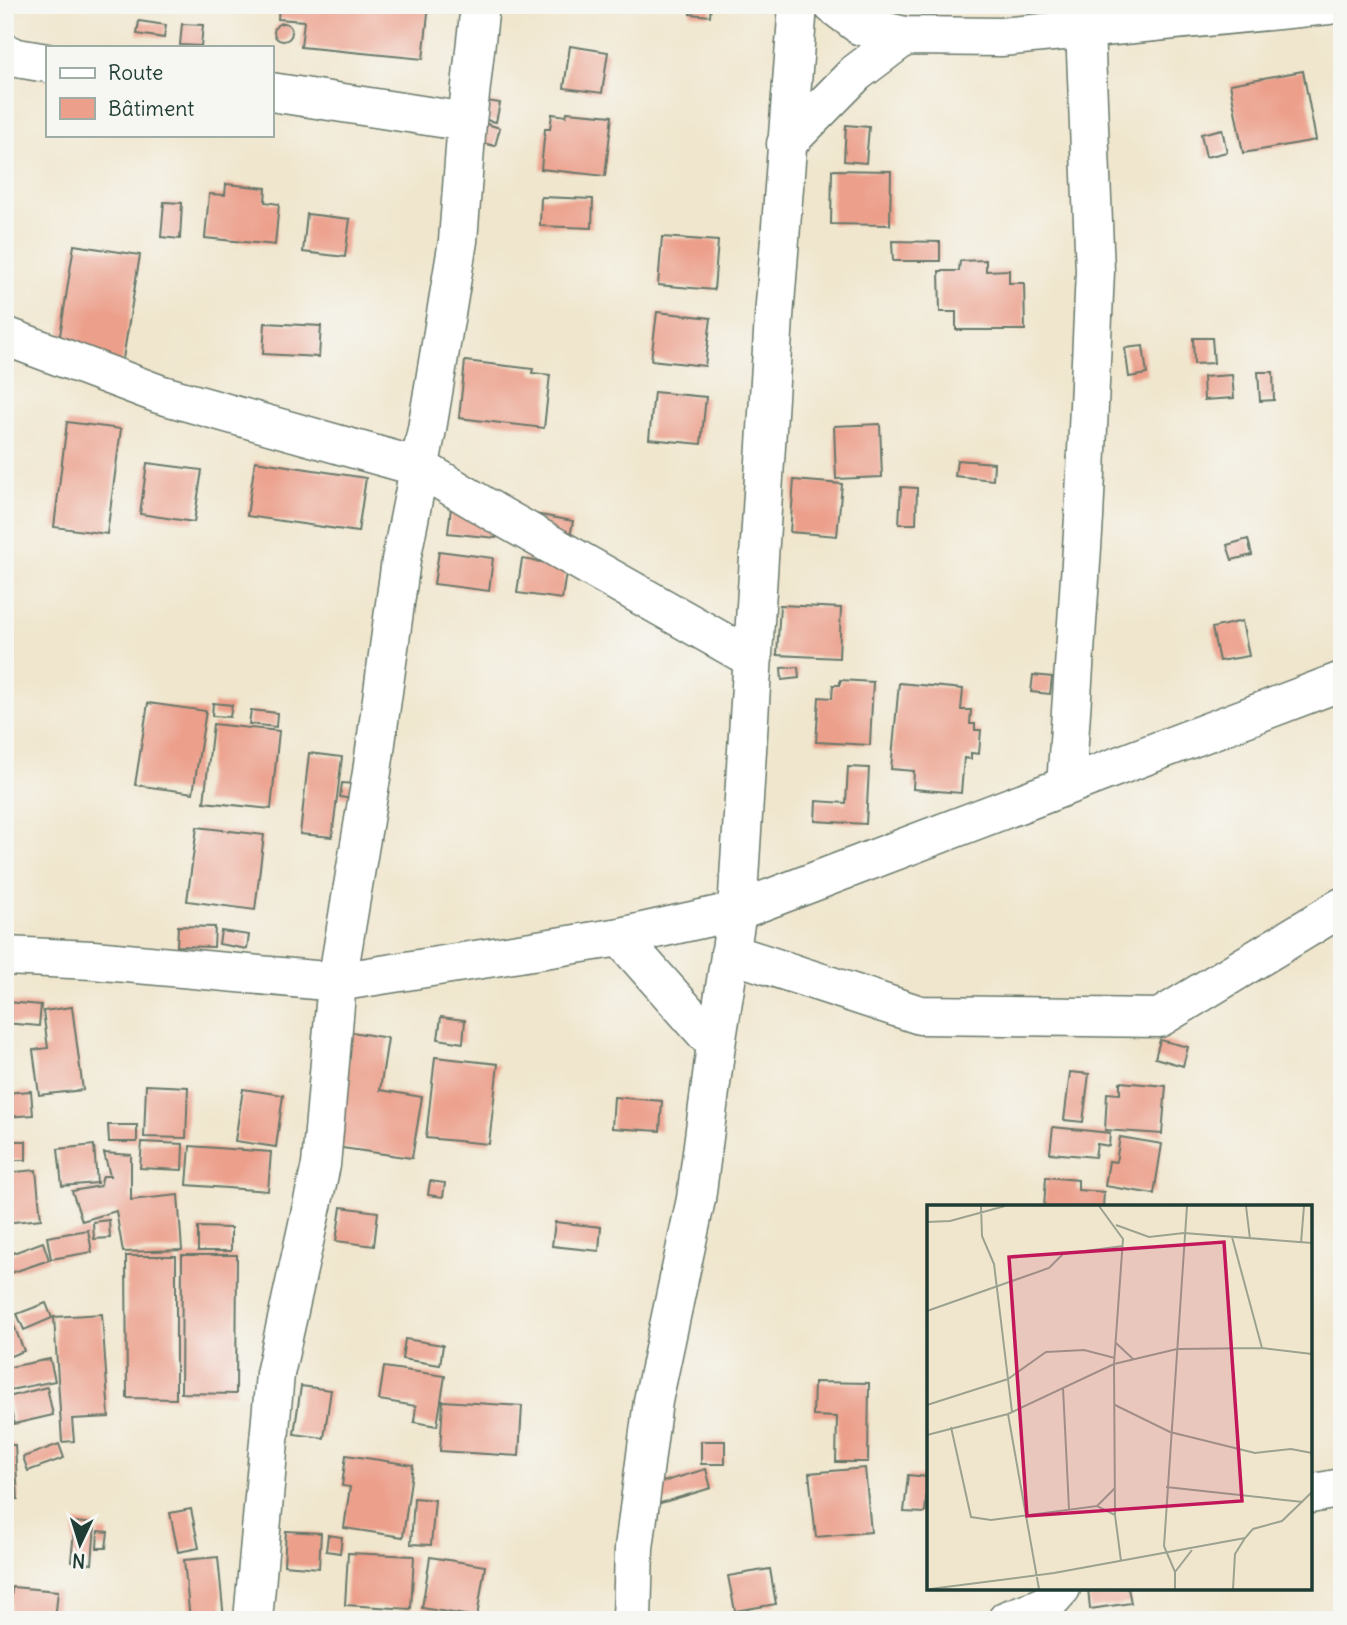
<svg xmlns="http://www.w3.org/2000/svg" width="1347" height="1625" font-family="Delius,sans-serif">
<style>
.building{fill:#eca08c}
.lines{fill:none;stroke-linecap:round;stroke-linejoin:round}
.minor-casing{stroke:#68786a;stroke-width:41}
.minor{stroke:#fff;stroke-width:38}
.inset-road{fill:none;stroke:#9ca290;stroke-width:2}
.view{fill:#c2185b;fill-opacity:0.15;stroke:#c2185b;stroke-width:3.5}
.inset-edge{fill:none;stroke:#1f3d34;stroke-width:3.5}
</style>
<rect width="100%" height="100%" fill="#f6f6f2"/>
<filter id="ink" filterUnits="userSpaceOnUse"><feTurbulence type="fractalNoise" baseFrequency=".0143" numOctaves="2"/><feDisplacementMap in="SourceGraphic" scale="14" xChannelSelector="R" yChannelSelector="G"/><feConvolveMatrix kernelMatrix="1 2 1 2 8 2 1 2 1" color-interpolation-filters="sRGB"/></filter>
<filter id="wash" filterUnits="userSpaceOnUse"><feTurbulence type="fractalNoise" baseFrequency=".00686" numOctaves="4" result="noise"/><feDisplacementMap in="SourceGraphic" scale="28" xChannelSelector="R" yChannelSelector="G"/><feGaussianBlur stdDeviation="1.57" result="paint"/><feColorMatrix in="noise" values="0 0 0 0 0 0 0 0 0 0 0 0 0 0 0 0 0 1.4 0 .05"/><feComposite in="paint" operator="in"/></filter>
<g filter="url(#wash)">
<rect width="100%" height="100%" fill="#f0e6cd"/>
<g id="blocks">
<!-- building -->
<path class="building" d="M279 5H429L423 59 301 47 304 21 278 19Z
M690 5H711L710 16 690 14Z
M139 21 166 25 164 38 137 34Z
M274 32a9 9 0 1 1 18 0a9 9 0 1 1-18 0Z
M182 24 203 25 201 46 180 45Z
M570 46 608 52 602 93 564 88Z
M1303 71 1316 140 1243 153 1230 84Z
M480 100 500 103 496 122 476 118Z
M567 112 612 116 605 176 541 169 545 129H550L552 114 566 116Z
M480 122 500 128 495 146 475 141Z
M846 125 869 127 866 163 844 161Z
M1222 129 1227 152 1206 157 1201 134Z
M832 170 891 171 890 225 831 224Z
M226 184 266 188 265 202 279 204 275 245 205 238 209 194 225 195Z
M541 197 593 199 592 228 540 226Z
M164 202 182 203 180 239 161 237Z
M307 214 350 219 345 257 303 252Z
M662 237 718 241 714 290 658 285Z
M892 241 940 242V261H893Z
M74 245 140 255 122 365 57 355Z
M986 260V271L1009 270V283H1024L1025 330H956V312H940L939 271H959L960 261Z
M657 312 711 318 705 366 651 360Z
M265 323 321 326 319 357 263 354Z
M1193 338H1212L1214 363 1194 364Z
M1143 346 1147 374 1129 377 1125 348Z
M465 361 533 369 532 373 550 375 544 428 459 418Z
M1258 372H1273L1274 400 1260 401Z
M1232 375 1234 398 1204 400 1203 377Z
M654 392 706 397 701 444 649 439Z
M67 422 121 429 107 534 54 527Z
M880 424 882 477 836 479 834 426Z
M957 460 994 463 993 480 955 476Z
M255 461 366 478 358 532 247 516Z
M147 463 202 470 194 522 140 514Z
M794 480 842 484 837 536 790 532Z
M901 487 917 488 916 524H899Z
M452 499 499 504 496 538 448 533Z
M535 514 573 521 566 558Z
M1248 539 1252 555 1232 560 1227 545Z
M439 551 493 558 489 591 434 584Z
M522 559 567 566 562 599 517 593Z
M780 605 841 608 839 658 777 655Z
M1242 621 1249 656 1219 661 1212 628Z
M798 667 799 678 782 680 781 668Z
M1033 675 1052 677 1050 694 1031 692Z
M840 680 873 682 870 745 816 742 819 697 832 698 833 685H840Z
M899 683 963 689 961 710H971L970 724H975V730H981L979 754 971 753V759L964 758 961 793 913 789 914 771 891 769Z
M148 703 206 711 193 793 135 785Z
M213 703 232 705 230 717 212 716Z
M251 710 277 713 276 727 249 724Z
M213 724 279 731 271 809 204 802Z
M309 753 342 757 332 837 300 834Z
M848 767 869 768 866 824 815 821 816 801 846 803Z
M342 783 354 784 352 799 340 797Z
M197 827 264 835 255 910 187 901Z
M178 926 215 927 214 947 177 946Z
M221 931 249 935 247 949 219 944Z
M7 1002 41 1005 39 1026 5 1023Z
M72 1007 83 1090 39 1095 33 1050 48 1048 43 1011Z
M441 1017 465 1020 463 1043 438 1039Z
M352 1032 388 1038 380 1090 422 1097 412 1158 335 1147Z
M1160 1040 1188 1047 1183 1066 1155 1058Z
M435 1057 498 1064 489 1144 426 1138Z
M1070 1072 1089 1074 1083 1122 1064 1120Z
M1120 1082 1166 1086 1162 1134 1105 1130 1107 1093 1120 1094Z
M146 1085 188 1087 186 1138 144 1137Z
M243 1089 283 1095 276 1147 235 1141Z
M31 1091 33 1115 5 1117V1093Z
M614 1097 662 1101 660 1131 612 1128Z
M108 1125H137V1142H109Z
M1053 1127 1110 1133 1109 1146 1097 1144 1095 1157 1050 1153Z
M1120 1137 1162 1144 1154 1194 1105 1186 1109 1161 1116 1162Z
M5 1141H26V1160H5Z
M142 1142 183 1144 182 1170 140 1168Z
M94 1145 97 1183 62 1186 58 1149Z
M190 1146 271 1152 268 1191 187 1185Z
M104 1153 131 1155V1200L178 1195 182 1250 123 1252 116 1211 82 1221 72 1191 100 1186 103 1176H110Z
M36 1170 41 1219 5 1223V1173Z
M1046 1177 1078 1180V1190L1104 1192 1103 1207H1044Z
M430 1181 445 1183 443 1197 428 1195Z
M341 1207 378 1212 374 1246 336 1241Z
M109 1220 110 1238 94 1239 93 1222Z
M555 1222 601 1227 599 1251 552 1246Z
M198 1227 231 1228V1251H198Z
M88 1230 92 1252 51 1259 47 1237Z
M43 1242 49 1260 5 1275V1256Z
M182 1255H237L236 1394 181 1393Z
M126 1256H176V1399L127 1398Z
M46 1303 52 1318 24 1330 17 1314Z
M9 1313 24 1351 5 1358V1314Z
M102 1314 109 1417 72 1419 74 1441 62 1442 54 1317Z
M405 1339 443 1345 440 1365 402 1359Z
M50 1359 55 1381 5 1391V1368Z
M384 1367 445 1376 437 1426 414 1422 416 1406 379 1400Z
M814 1382 869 1383 868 1462H836L837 1417 813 1416Z
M301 1386 331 1390 324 1438 294 1434Z
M47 1387 53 1415 14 1424 8 1397Z
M443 1401 522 1406 519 1456 440 1451Z
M701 1441H725V1464H701Z
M59 1444 64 1458 28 1471 23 1457Z
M5 1445H15L18 1499 5 1500Z
M346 1455 413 1465 403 1537 344 1528 350 1487 342 1486Z
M865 1468 871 1532 816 1537 809 1473Z
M706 1469 711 1488 654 1505 649 1486Z
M908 1475 928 1477 925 1513 904 1512Z
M414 1498 435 1500 431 1545 411 1544Z
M191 1509 199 1548 178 1552 170 1513Z
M75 1522 95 1524 92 1564 71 1561Z
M98 1531 108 1532 106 1548H97Z
M286 1531 321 1533 319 1568 284 1565Z
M328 1535 342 1537 340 1553 326 1551Z
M348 1553 414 1556 411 1609 345 1605Z
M218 1557 224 1620H190L184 1560Z
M430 1557 485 1566 477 1617 422 1608Z
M770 1569 776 1604 735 1611 728 1576Z
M12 1587 58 1591 55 1620H9Z
M1088 1588H1128L1131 1603 1090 1609Z"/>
</g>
</g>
<g filter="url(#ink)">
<use href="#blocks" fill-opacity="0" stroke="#68786a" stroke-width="2"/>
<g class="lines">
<!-- minor casing -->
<g class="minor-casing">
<path id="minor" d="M833 5 861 26 905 36 1001 37 1329 5
M5 53 17 58 47 63
M271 92 467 122
M786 144 856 73 905 36
M5 336 159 394 419 467 497 514 753 659
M1066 786 1084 518 1095 271 1085 29
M620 937 716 1045
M730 953 920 1015 1159 1018 1342 907
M5 956 93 960 337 982 620 937 737 911 1342 681
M1310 1494 1342 1488
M253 1620 275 1374 321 1165 337 982 372 772 401 560 427 429 458 241 467 122 480 5
M632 1620 634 1548 653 1401 696 1199 716 1045 737 911 774 317 798 5
M1007 1620 1045 1606 1061 1588"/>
</g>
<!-- minor -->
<use href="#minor" class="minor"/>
</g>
</g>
<!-- overview -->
<g transform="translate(927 1205)">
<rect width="385" height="385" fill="#f0e6cd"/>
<path class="inset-road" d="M54 1 55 31 67 59 85 207M172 1 196 34 187 159 188 310 194 356M319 1 323 34M0 17 23 16 78 1M189 20 222 32 257 28 385 38M305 32 335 143M374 38 377 1M0 106 122 63 136 49 196 41M189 138 206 154M136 183 142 304M0 200 81 174 119 147 157 145 188 153M188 200 243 227 328 248 364 244 385 248M81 209 112 384M24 222 44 312 64 315 170 301 188 310M0 230 81 209 187 159 250 144 335 143 385 149M239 282 376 297M170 301 188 283M248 367 237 341 260 1M3 384 127 368 318 333M248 384V367L265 345M306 384 308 349 318 333 326 324 355 316 385 287"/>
<path class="view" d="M297 37 315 296 100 311 82 52Z"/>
<rect width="385" height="385" class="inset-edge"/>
</g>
<!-- margin -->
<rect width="1347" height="1625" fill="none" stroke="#f6f6f2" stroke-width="28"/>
<!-- legend -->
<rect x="46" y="46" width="228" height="91" fill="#f6f6f2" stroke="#a0aca6" stroke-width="2"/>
<rect x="60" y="68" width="35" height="10" fill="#ffffff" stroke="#a0aca6" stroke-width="2"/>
<text x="108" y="80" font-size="21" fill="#1f3d34">Route</text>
<rect x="60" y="98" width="35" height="21" fill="#eca08c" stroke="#a0aca6" stroke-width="2"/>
<text x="108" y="116" font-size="21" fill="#1f3d34">Bâtiment</text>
<!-- north arrow -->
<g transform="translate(80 1544) rotate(184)" stroke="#f6f6f2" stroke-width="5" paint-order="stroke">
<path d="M0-5L12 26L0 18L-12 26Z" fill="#1f3d34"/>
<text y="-10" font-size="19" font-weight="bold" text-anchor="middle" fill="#1f3d34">N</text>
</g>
</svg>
